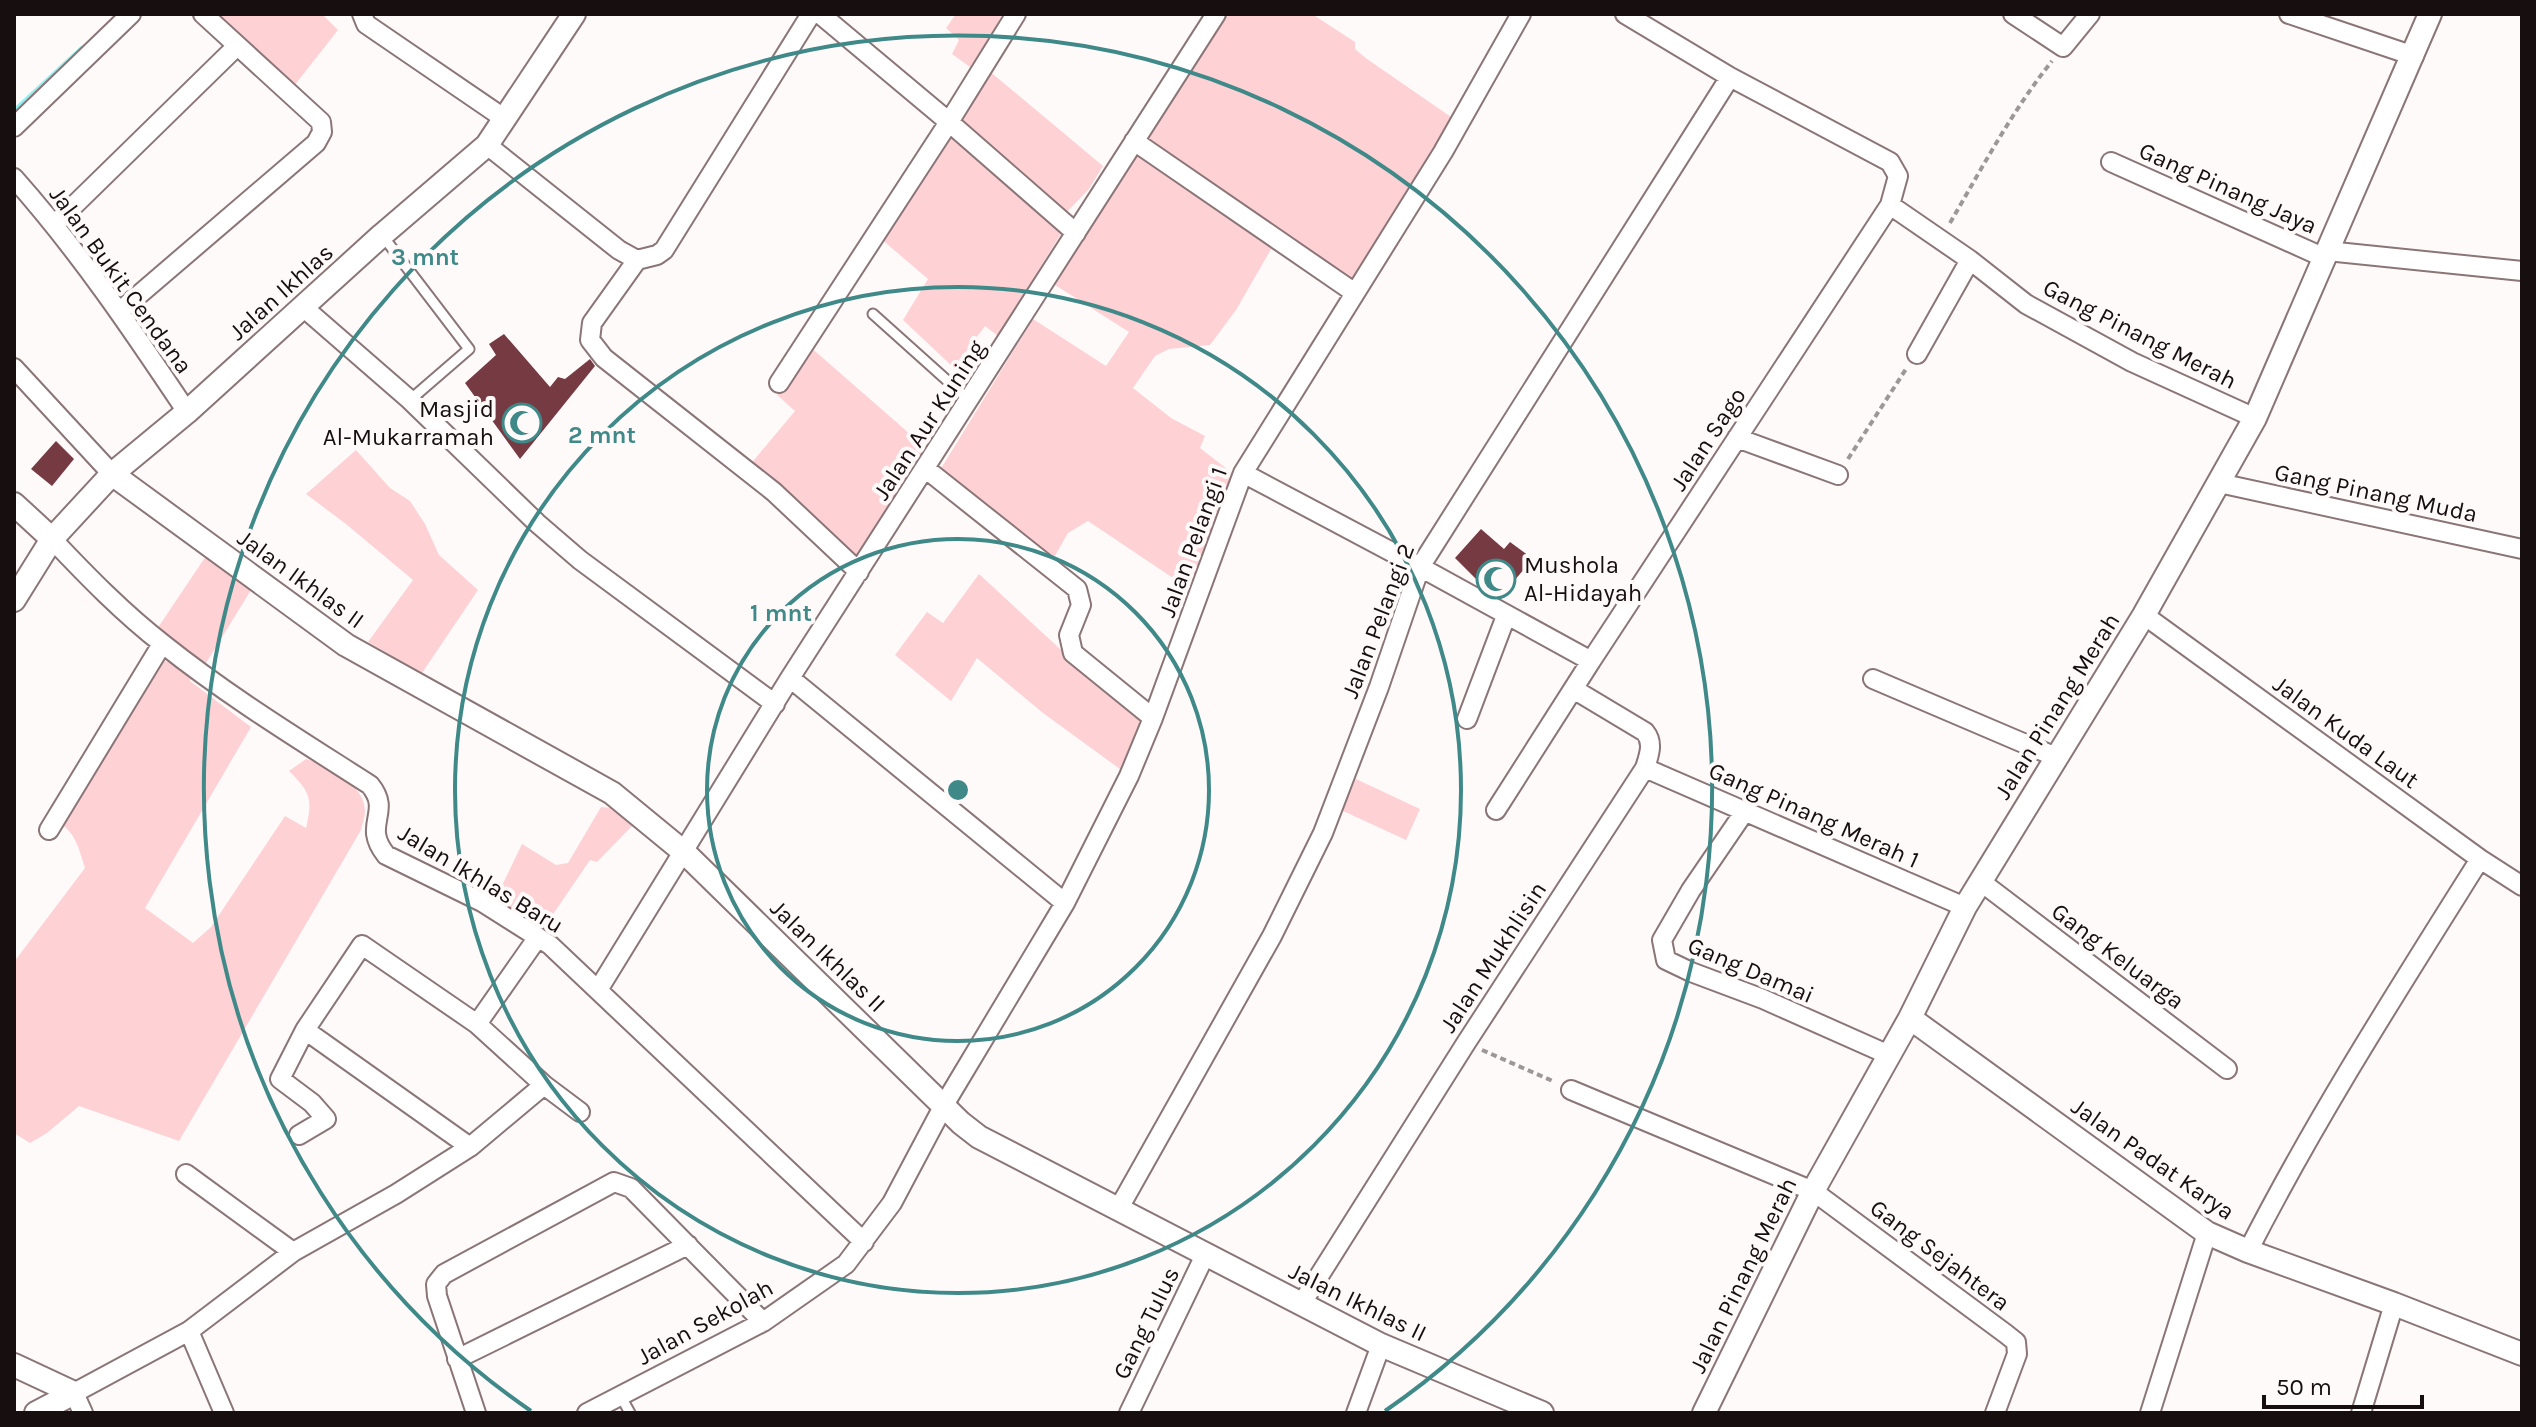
<svg xmlns="http://www.w3.org/2000/svg" width="2536" height="1427" font-family="Karla,sans-serif">
<style>
.green{fill:#fed1d5}
.lines{fill:none;stroke-linecap:round;stroke-linejoin:round}
.stream{stroke:#98eeee;stroke-width:6}
.building{fill:#763a43}
.service-casing{stroke:#8a7577;stroke-width:13}
.minor-casing{stroke:#8a7577;stroke-width:22}
.tertiary-casing{stroke:#8a7577;stroke-width:26}
.path{stroke:#9d9797;stroke-width:4;stroke-dasharray:6 4;stroke-linecap:butt}
.service{stroke:#fff;stroke-width:9}
.minor{stroke:#fff;stroke-width:18}
.tertiary{stroke:#fff;stroke-width:22}
.ring{fill:none;stroke:#408989;stroke-width:4}
.labels{text-anchor:middle;dominant-baseline:central;stroke-width:8;stroke-linejoin:round;paint-order:stroke}
.street-label{font-size:24px;fill:#160e0f;stroke:#fffafa}
.poi-label{font-size:24px;fill:#160e0f;stroke:#fffafa;text-anchor:end}
.centre{fill:#408989;stroke:#fffafa;stroke-width:4}
.ring-label{font-size:24px;text-anchor:middle;font-weight:bold;fill:#408989;stroke:#fffafa;stroke-width:8;stroke-linejoin:round;paint-order:stroke}
</style>
<rect width="100%" height="100%" fill="#fffafa"/>
<!-- green -->
<path class="green" d="M217 14H322L338 30 294 86Z
M956 14H1002L989 42 970 67 952 54 959 40 946 28Z
M1224 14H1312L1355 42V49L1367 59 1454 119 1352 279 1145 140Z
M988 70 1103 166 1089 189 1066 213 955 121Z
M947 134 1062 232 998 336 985 326 954 368 903 320 928 279 880 238Z
M1136 154H1143L1274 244 1236 310 1210 345 1169 349 1155 356 1133 388 1171 418 1205 436 1200 448 1232 473 1213 535 1188 588 1088 521 1068 533 1052 561 940 470 1033 319 1106 366 1129 332 1052 283Z
M808 345 926 448 858 560 749 466 795 411 777 395Z
M356 450 390 488 410 501 425 524 439 555 478 590 422 673 368 642 413 580 346 524 306 494Z
M206 556 251 590 203 668 155 632Z
M979 574 1086 673 1144 719 1124 772 1043 713 977 658 951 701 895 655 927 612 943 623Z
M163 660 185 668 192 674 190 681 251 727 145 908 193 943 211 927 285 816 306 828C313 798 310 792 289 771L306 759C328 765 365 785 365 811 365 817 362 825 361 830L179 1141 79 1106 47 1133 30 1143 14 1133V962L85 868C80 853 76 832 60 824Z
M1356 779 1420 809 1406 840 1341 810Z
M601 807 612 808 635 823 597 862 590 860 543 929 525 922 495 900 522 844 556 865 568 863Z"/>
<g class="lines">
<!-- stream -->
<path class="stream" d="M14 112 82 49"/>
</g>
<!-- building -->
<path class="building" d="M504 334 550 387 558 377 565 379 590 359 595 366 520 459 465 383 496 355 489 344Z
M56 441 74 459 52 486 31 469Z
M1481 529 1504 549 1510 542 1533 559 1500 597 1487 590 1455 558Z"/>
<g class="lines">
<!-- service casing -->
<g class="service-casing">
<path id="service" d="M382 235 469 349 410 400
M873 314 970 401
M620 1395 630 1413"/>
</g>
<!-- minor casing -->
<g class="minor-casing">
<path id="minor" d="M362 14 366 24 505 119
M820 14 949 122 1076 233
M2013 14 2063 47 2090 14
M2289 14 2414 56
M14 127 131 14
M1134 141 1355 293
M487 145 619 250 637 260 657 255 664 250 811 14
M2111 162 2325 258
M14 178C79 251 133 331 187 412
M1890 205 1970 260 2026 304 2132 362 2255 418
M55 224 237 46
M2327 251 2522 271
M637 260 592 323 590 340 604 358 774 492 859 572
M303 307 410 400 537 523 580 560 775 704
M120 311 316 143 322 132 321 122 203 14
M1917 354 1970 260
M14 368 112 474
M779 383 949 122 1016 14
M1737 438 1838 475
M926 469 1077 589 1081 605 1069 635 1073 653 1153 718
M1243 473 1420 567 1591 661 1890 205 1898 176 1890 162 1730 77 1625 14
M2219 483 2522 549
M52 539C87 576 123 613 163 644 228 696 300 740 370 785 393 813 361 824 386 855L482 902 550 945 864 1242
M2144 615 2480 859 2522 886
M790 678 1065 903
M1873 679 2056 757
M1467 719 1506 616
M1645 768 1965 907
M1496 810 1591 661
M1745 811 1691 890 1662 940 1666 960 1691 972 1763 999 1889 1055
M49 830 162 644
M1980 881 2227 1069
M598 990 790 678 1216 14
M477 1024 538 937
M1571 1090 1813 1191 2006 1334 2016 1342 2017 1354 1995 1413
M299 1135 326 1119 312 1103 280 1079 305 1030
M470 1147 305 1030 362 945 477 1024 544 1085 580 1112
M186 1174 293 1252
M1119 1208 1272 936 1323 833 1379 687 1420 567 1730 77
M2248 1251C2317 1116 2399 988 2480 859
M1302 1303 1466 1043 1645 768C1649 755 1654 743 1645 732L1575 690
M189 1331 224 1413
M457 1359 688 1245
M83 1413 74 1393 189 1331 293 1252 396 1194 470 1147 544 1085
M476 1413 437 1296 436 1284 444 1274 614 1182 631 1188 763 1322
M587 1413 763 1322 846 1264 892 1203 944 1105 1065 903 1129 776 1153 718 1243 473 1443 152 1521 14
M1129 1413 1206 1253
M1356 1413 1381 1345
M2150 1413 2207 1233
M2361 1413 2394 1304"/>
</g>
<!-- tertiary casing -->
<g class="tertiary-casing">
<path id="tertiary" d="M112 474 346 645 612 793 685 853 961 1123 979 1137 1381 1345 1542 1413
M14 504 52 539
M14 600 52 539 112 474 187 412 382 235 487 145 574 14
M1910 1018 2207 1233 2248 1251 2394 1304 2522 1354
M14 1365 74 1393
M36 1413 74 1393
M1704 1413 1813 1191 1910 1018 1965 907 2144 615 2255 418 2430 14"/>
</g>
<!-- path -->
<path class="path" d="M1950 223C1982 168 2012 111 2052 61
M1848 459 1906 369
M1482 1050 1555 1082"/>
<!-- service -->
<use href="#service" class="service"/>
<!-- minor -->
<use href="#minor" class="minor"/>
<!-- tertiary -->
<use href="#tertiary" class="tertiary"/>
</g>
<!-- distance rings -->
<g class="ring">
<circle cx="958" cy="790" r="251"/>
<circle cx="958" cy="790" r="503"/>
<path d="M531 1411A754 754 0 1 1 1385 1411"/>
</g>
<!-- icons -->
<defs>
<g id="mosque-ring" transform="scale(2)"><circle r="9.5" fill="#fffafa" stroke="#408989" stroke-width="1.5"/><path d="M3.5-4.9A6 6 0 1 0 3.5 4.9A5 5 0 1 1 3.5-4.9Z" fill="#408989"/></g>
</defs>
<g fill-rule="evenodd">
<use href="#mosque-ring" x="522" y="423"/>
<use href="#mosque-ring" x="1496" y="579"/>
</g>
<g class="labels">
<!-- street labels -->
<g class="street-label">
<text transform="translate(2228 188) rotate(24)">Gang Pinang Jaya</text>
<text transform="translate(121 280) rotate(54)">Jalan Bukit Cendana</text>
<text transform="translate(281 292) rotate(-42)">Jalan Ikhlas</text>
<text transform="translate(2140 334) rotate(27)">Gang Pinang Merah</text>
<text transform="translate(929 420) rotate(-57)">Jalan Aur Kuning</text>
<text transform="translate(1708 439) rotate(-57)">Jalan Sago</text>
<text transform="translate(2376 493) rotate(12)">Gang Pinang Muda</text>
<text transform="translate(1193 542) rotate(-70)">Jalan Pelangi 1</text>
<text transform="translate(301 579) rotate(36)">Jalan Ikhlas II</text>
<text transform="translate(1378 621) rotate(-69)">Jalan Pelangi 2</text>
<text transform="translate(2057 706) rotate(-58)">Jalan Pinang Merah</text>
<text transform="translate(2346 732) rotate(36)">Jalan Kuda Laut</text>
<text transform="translate(1814 815) rotate(24)">Gang Pinang Merah 1</text>
<text transform="translate(481 879) rotate(31)">Jalan Ikhlas Baru</text>
<text transform="translate(828 956) rotate(44)">Jalan Ikhlas II</text>
<text transform="translate(2118 956) rotate(37)">Gang Keluarga</text>
<text transform="translate(1493 957) rotate(-57)">Jalan Mukhlisin</text>
<text transform="translate(1751 970) rotate(23)">Gang Damai</text>
<text transform="translate(2153 1159) rotate(35)">Jalan Padat Karya</text>
<text transform="translate(1940 1255) rotate(37)">Gang Sejahtera</text>
<text transform="translate(1743 1275) rotate(-64)">Jalan Pinang Merah</text>
<text transform="translate(1358 1302) rotate(26)">Jalan Ikhlas II</text>
<text transform="translate(705 1322) rotate(-29)">Jalan Sekolah</text>
<text transform="translate(1146 1323) rotate(-64)">Gang Tulus</text>
</g>
<!-- poi labels -->
<g class="poi-label">
<text x="494" y="409">Masjid<tspan x="494" dy="28">Al-Mukarramah</tspan></text>
<text x="1524" y="565" text-anchor="start">Mushola<tspan x="1524" dy="28">Al-Hidayah</tspan></text>
</g>
</g>
<circle cx="958" cy="790" r="12" class="centre"/>
<g class="ring-label">
<text x="425" y="265">3 mnt</text>
<text x="602" y="443">2 mnt</text>
<text x="781" y="621">1 mnt</text>
</g>
<!-- border -->
<rect width="2536" height="1427" fill="none" stroke="#160e0f" stroke-width="32"/>
<!-- scale -->
<path d="M2264 1395v12h158v-12" fill="none" stroke="#160e0f" stroke-width="4"/>
<text x="2276" y="1395" font-size="24" fill="#160e0f" stroke="#fffafa" stroke-width="6" paint-order="stroke">50 m</text>
</svg>
